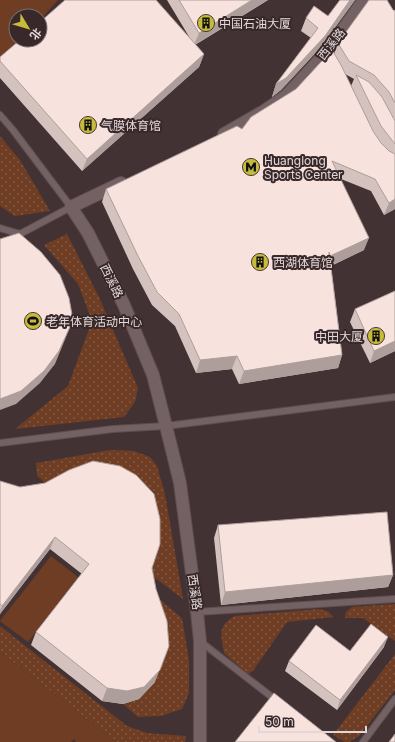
<svg xmlns="http://www.w3.org/2000/svg" width="395" height="742" font-family="Inter,'Noto Sans SC',sans-serif">
<style>
.green{fill:url(#green-dots)}
.pitch{fill:#6e3d23}
.lines{fill:none;stroke-linecap:round;stroke-linejoin:round}
.service-casing{stroke:#5c4e50;stroke-width:8}
.minor-casing{stroke:#5c4e50;stroke-width:14}
.service{stroke:#746163;stroke-width:6}
.minor{stroke:#746163;stroke-width:12}
.wall{fill:#d4c2bf;fill-rule:evenodd}
.shaded-wall{fill:#ad9e9b}
.building{fill:#f7e2de;stroke:#ad9e9b}
.labels{text-anchor:middle;dominant-baseline:central;stroke-width:4;stroke-linejoin:round;paint-order:stroke}
.poi-label{font-size:12px;fill:#e3d8d9;stroke:#382829;text-anchor:start}
.street-label{font-size:12px;fill:#e3d8d9;stroke:#382829}
</style>
<defs>
<pattern id="green-dots" width="8" height="8" patternUnits="userSpaceOnUse"><rect width="8" height="8" fill="#6e3d23"/><path d="M2 2h.1M6 6h.1" fill="none" stroke="#835842" stroke-width="1.8" stroke-linecap="round"/></pattern>
</defs>
<rect width="100%" height="100%" fill="#423233"/>
<!-- green -->
<path class="green" d="M0 136 20 160 50 211 15 216 0 206Z
M67 234 99 297 138 388 135 402 124 417 15 429 68 386 92 321 78 284 44 245Z
M110 450 134 451 150 457 157 466 165 494 183 599 150 574 37 476 36 463Z
M149 591 182 618 189 660V693L182 709 161 716 138 717 123 704 139 699Z
M395 604V641L363 618H345L346 612 352 607Z
M319 609 327 611 334 617 287 622 253 671 248 674 224 653C221 634 217 626 235 616Z
M0 626 127 726 147 733 186 736 185 742H116L0 652Z
M395 654V690L359 736 349 742H345L333 735Z"/>
<!-- pitch -->
<path class="pitch" d="M0 0H58L40 20V16H16V40H22L0 65Z
M51 556 78 577 28 642 0 621Z
M0 652 116 742H76L74 739 71 742H0Z"/>
<g class="lines">
<!-- service casing -->
<g class="service-casing">
<path id="service" d="M0 115 13 130 71 207 20 234 0 228
M0 443 113 429 166 426 395 397
M197 612 395 599
M201 642 277 701
M363 742 395 699"/>
</g>
<!-- minor casing -->
<g class="minor-casing">
<path id="minor" d="M224 134 264 111 286 96 326 53 364 0
M121 183 71 207 88 233 124 305 153 375 166 426 180 483 197 612 200 641V742"/>
</g>
<!-- service -->
<use href="#service" class="service"/>
<!-- minor -->
<use href="#minor" class="minor"/>
</g>
<!-- wall -->
<path class="wall" d="M167 0H268L195 45 204 54 199 67 82 171 0 78V57L191 40Z
M340 0H355L320 48 281 90 272 97 276 84 311 38 301 31 306 18 328 16Z
M393 10 395 11V209L384 215 371 191 341 179 364 250 331 266 342 355 338 368 239 384 232 369 196 373 175 326 152 305 133 269 102 202 106 189 242 129 296 89 334 54 338 43ZM345 74 354 79 351 86Z
M395 291V351L370 363 350 322 355 309Z
M0 481 152 568 155 682 139 699 123 704 102 701 31 645 36 632 82 574 50 549 0 614Z
M218 525 393 575 388 587 221 605 214 538Z
M384 647 337 710 285 671 289 661 350 651Z"/>
<!-- shaded-wall -->
<path class="shaded-wall" d="M252 0H268L194 45 199 33Z
M350 0H355L320 48 281 90 272 97 276 84Z
M204 54 199 67 82 171 87 159Z
M395 199V209L384 215 389 203Z
M369 238 364 250 326 268 330 256Z
M73 320 68 332 55 364 40 383 16 404 0 410V399Z
M395 341V351L370 363 374 351Z
M342 355 338 368 239 384 244 371Z
M237 356 232 369 196 373 200 360Z
M55 537 50 549 0 614V610L2 606Z
M393 575 388 587 221 605 225 592Z
M388 637 384 647 337 710 340 700Z
M169 646 155 682 139 699 123 704 102 701 107 688Z"/>
<!-- building -->
<path class="building" d="M65 0H156L204 54 87 159 0 61V57L20 40H40V22Z
M179 0H252L199 33Z
M340 0H350L325 36 286 78 276 84 318 28 306 18 314 6 328 16Z
M369 0H387L393 10 395 11V103L389 92 374 75 349 61 338 43Z
M332 50 341 65 373 131 381 143 389 151 395 154V199L389 203 375 179 332 161 369 238 330 256 329 252 342 355 244 371 237 356 200 360 179 314 157 292 138 256 106 189 237 126 242 129 251 117 296 89Z
M356 75 369 82 382 97 395 121V144L381 126Z
M19 233 41 252 60 275 69 298 73 320 59 351 44 371 21 391 0 399V239Z
M395 291V341L374 351 355 309Z
M93 461 120 466 136 475 154 494 160 519V544L152 568 156 589 167 621 169 646 160 670 144 687 127 691 107 688 36 632 89 564 55 537 2 606 0 604V481L20 487 45 483 69 470Z
M387 512 393 575 225 592 218 525Z
M371 624 388 637 340 700 289 661 316 625 350 651Z
M274 693 336 742H235Z
M395 734V742H389Z"/>
<!-- icons -->
<defs>
<g id="building-disc" transform="scale(0.9)"><circle r="9.5" fill="#c7bb3c" stroke="#382829"/><path d="M-4-6H4V6H1V3H-1V6H-4ZM-2.5-4.3h1.7v1.8h-1.7ZM.8-4.3h1.7v1.8H.8ZM-2.5-1h1.7V.8h-1.7ZM.8-1h1.7V.8H.8Z" fill="#111"/></g>
<g id="metro-disc" transform="scale(0.9)"><circle r="9.5" fill="#c7bb3c" stroke="#382829"/><path d="M-5.5 5V-5H-3L0 0L3-5H5.5V5H3V-.5L0 4L-3-.5V5Z" fill="#111"/></g>
<g id="stadium-disc" transform="scale(0.9)"><circle r="9.5" fill="#c7bb3c" stroke="#382829"/><path d="M0-5a6.5 5 0 1 0 0 10a6.5 5 0 1 0 0-10ZM-3.5-1.8h7v3.6h-7Z" fill="#111"/></g>
</defs>
<g fill-rule="evenodd">
<use href="#building-disc" x="206" y="23"/>
<use href="#building-disc" x="88" y="125"/>
<use href="#metro-disc" x="251" y="167"/>
<use href="#building-disc" x="260" y="262"/>
<use href="#stadium-disc" x="33" y="321"/>
<use href="#building-disc" x="376" y="336"/>
</g>
<g class="labels">
<!-- poi labels -->
<g class="poi-label">
<text x="219" y="23">中国石油大厦</text>
<text x="101" y="125">气膜体育馆</text>
<text x="264" y="160">Huanglong<tspan x="264" dy="14">Sports Center</tspan></text>
<text x="273" y="262">西湖体育馆</text>
<text x="46" y="321">老年体育活动中心</text>
<text x="363" y="336" text-anchor="end">中田大厦</text>
</g>
<!-- street labels -->
<g class="street-label">
<text transform="translate(331 44) rotate(-52)">西溪路</text>
<text transform="translate(112 281) rotate(64)">西溪路</text>
<text transform="translate(195 592) rotate(82)">西溪路</text>
</g>
</g>
<!-- north arrow -->
<g transform="translate(28 28) rotate(128)"><circle r="19" fill="#382829" stroke="#7c6e6f"/>
<path d="M0-3L7 15L0 10L-7 15Z" fill="#c7bb3c"/>
<text y="-6" font-size="11" font-weight="bold" text-anchor="middle" fill="#e3d8d9">北</text>
</g>
<!-- scale -->
<path d="M259 726v6h107v-6" fill="none" stroke="#e3d8d9" stroke-width="2"/>
<text x="265" y="726" font-size="12" fill="#e3d8d9" stroke="#382829" stroke-width="3" paint-order="stroke">50 m</text>
</svg>
